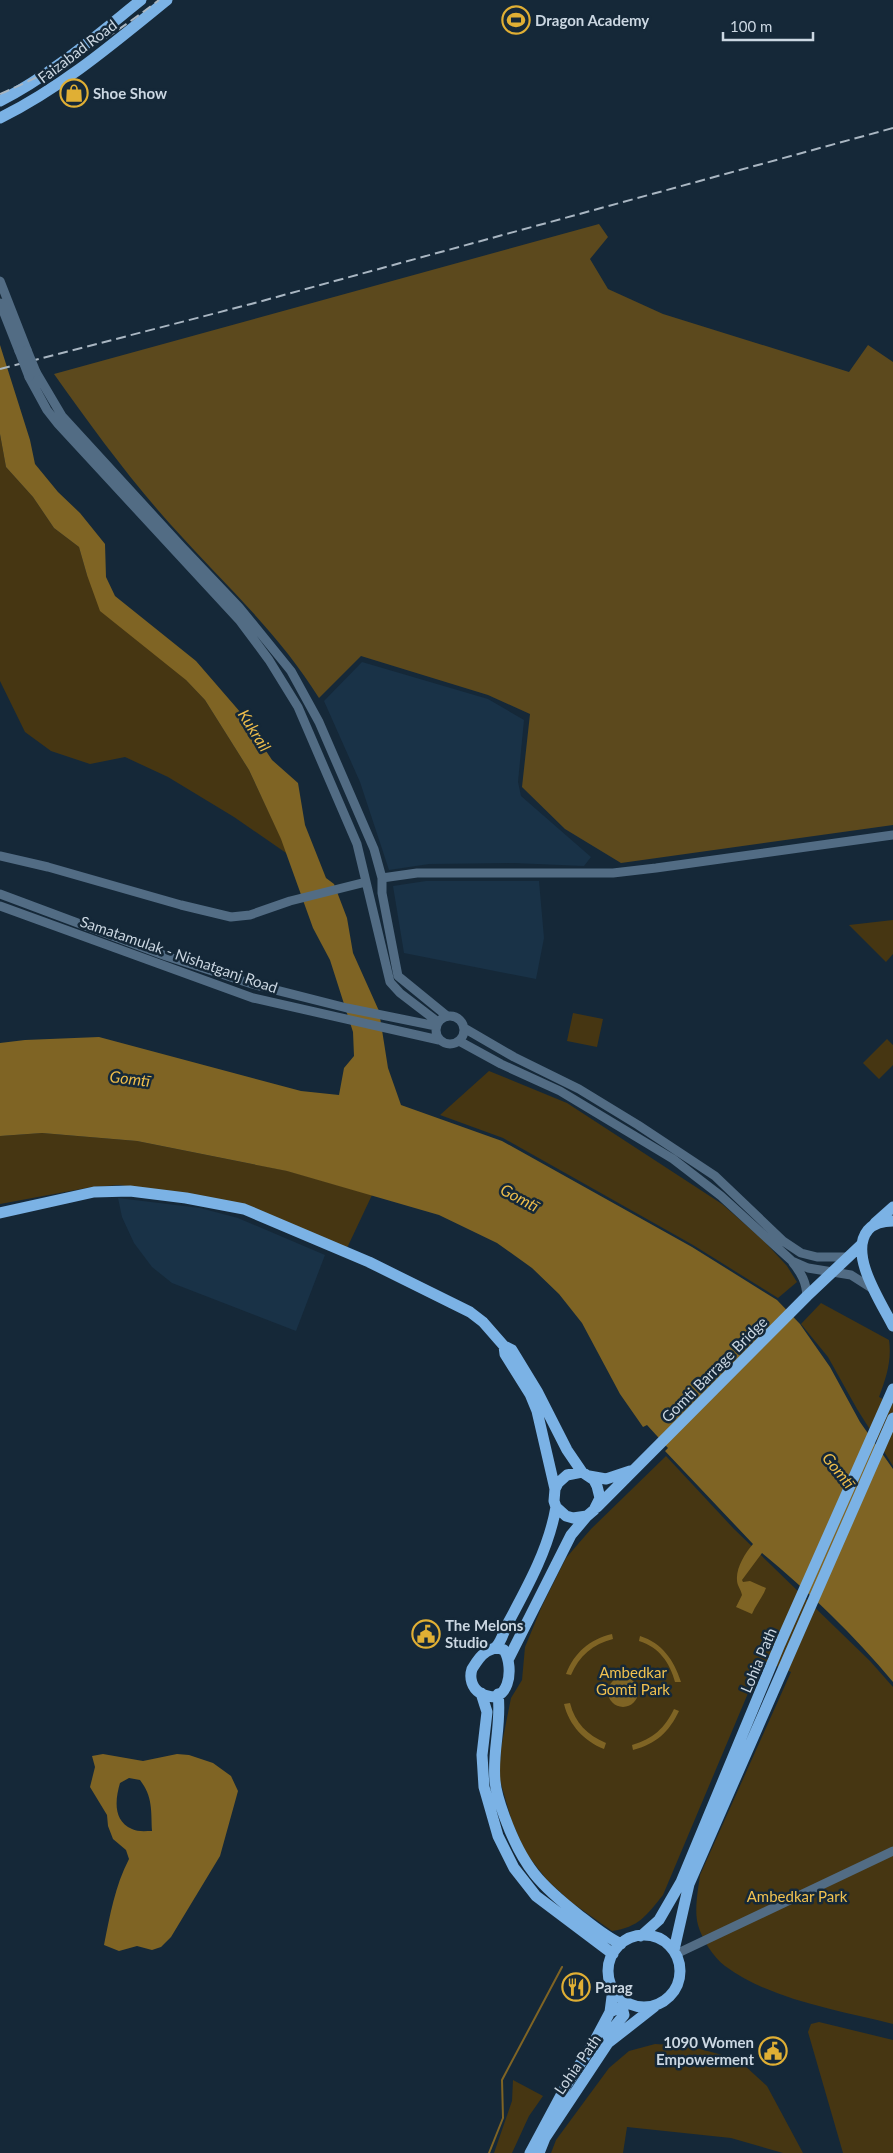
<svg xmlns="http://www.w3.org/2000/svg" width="893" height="2153" font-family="Lato,sans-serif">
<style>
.built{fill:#193247}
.green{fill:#463612}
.forest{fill:#5c491d}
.water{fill:#7f6424;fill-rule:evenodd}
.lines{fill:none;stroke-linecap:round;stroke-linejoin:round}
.stream{stroke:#7f6424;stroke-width:2}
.minor{stroke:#526c84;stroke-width:9}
.major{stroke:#7bb2e5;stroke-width:11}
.rail{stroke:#a9b6c2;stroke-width:2;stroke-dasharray:10 5;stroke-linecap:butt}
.minor-bridge{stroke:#526c84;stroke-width:9}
.labels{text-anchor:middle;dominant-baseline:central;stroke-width:5;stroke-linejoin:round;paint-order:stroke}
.poi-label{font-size:15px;font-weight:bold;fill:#cbd7e2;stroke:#152838;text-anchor:start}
.street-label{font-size:15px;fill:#cbd7e2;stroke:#152838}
.park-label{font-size:15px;fill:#f1c14f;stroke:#152838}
.water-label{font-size:16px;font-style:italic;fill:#edbd4b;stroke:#152838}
</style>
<rect width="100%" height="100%" fill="#152838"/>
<!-- built -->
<path class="built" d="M362 662 488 699 524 720 518 782 521 796 591 857 584 866 514 863 429 864 389 870 360 782 324 701Z
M426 881H539L544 938 536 979 404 953 393 886Z
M118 1198 200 1208 238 1218 325 1255 296 1331 172 1283 152 1267 134 1243 122 1217Z"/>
<!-- green -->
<path class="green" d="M0 434 6 467 33 497 54 528 79 547 87 575 205 700 249 770 289 855 234 817 168 777 125 757 90 764 51 751 25 732 0 681Z
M893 920V954L886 962 849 925Z
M573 1013 603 1019 597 1047 567 1041Z
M887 1039 893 1045V1065L879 1079 863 1063Z
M489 1071 567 1103 722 1204 763 1240 787 1266 797 1282 778 1298 693 1245 503 1138 440 1115Z
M42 1133 137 1141 288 1171 372 1195 347 1248 189 1195 119 1185 92 1187 0 1204V1136Z
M821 1303 889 1340C892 1361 886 1378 879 1397L893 1404V1466L857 1409 828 1357 801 1324Z
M666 1456 734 1529 870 1661 893 1687V2024C838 2010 771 2000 725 1966 713 1957 702 1939 698 1925 694 1910 698 1890 700 1875L791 1672 762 1660 663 1895C646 1916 639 1927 612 1931L571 1902 547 1880 526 1853 512 1822 499 1777 501 1748 511 1698 522 1680 525 1647 542 1606 566 1558 591 1529Z
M819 2022 893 2040V2153H843L808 2032 811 2024Z
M655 2044 689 2046 726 2056 744 2065 767 2086 803 2153H783L731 2138 627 2127 623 2153H551L556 2140 609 2068 629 2051Z
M513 2080 543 2096 529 2116 512 2153H494L512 2101Z"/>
<!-- forest -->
<path class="forest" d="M599 224 608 237 590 259 608 289 663 314 849 372 868 345 893 362V825L621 863 565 829 522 787 530 714 488 695 361 656 319 698C279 633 221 581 171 525 128 477 91 426 54 374Z"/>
<!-- water -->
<path class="water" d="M0 345 30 440 35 464 58 492 80 513 105 544 106 577 115 596 196 661 241 713 272 760 298 783 305 825 326 878 334 884 347 918 353 953 379 1011 388 1068 401 1105 502 1141 692 1247 777 1300 800 1324 830 1367 860 1422 893 1469V1682C854 1635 809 1592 762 1553L742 1580 743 1582 750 1581 766 1588C763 1597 756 1604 752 1614L736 1607 742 1595C741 1589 737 1586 737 1580 736 1568 745 1553 753 1544L665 1451 668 1448 647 1425 643 1427 620 1394 582 1323 559 1294 532 1268 497 1243 439 1215 287 1171 137 1141 42 1133 0 1136V1043L25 1040 99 1037 301 1091 339 1095 344 1068 354 1056 353 1032 330 960 313 928 281 839 249 770 205 700 186 680 100 611 87 575 79 547 54 528 33 497 6 467 0 434Z
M612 1634 613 1639C593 1644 579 1656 571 1675L566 1674C574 1653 590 1639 612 1634Z
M640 1636C662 1643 674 1660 681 1682H675C670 1663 659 1647 639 1641Z
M608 1692a15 15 0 1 1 30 0a15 15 0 1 1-30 0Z
M570 1703C575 1723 587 1735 606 1743L604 1749C584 1741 569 1725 564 1704Z
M674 1709 679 1711C669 1732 656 1744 633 1750L632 1745C653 1739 665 1728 674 1709Z
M103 1754 143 1761 177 1754 189 1755 213 1763 231 1776 238 1791 220 1856 171 1937 161 1947 152 1950 137 1946 119 1951 104 1945C110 1915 115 1886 129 1859L126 1850 113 1839 108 1826 107 1815 90 1787 95 1767 92 1756ZM129 1778 140 1780C153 1797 151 1811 152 1831 146 1831 137 1832 132 1829 113 1821 115 1800 120 1783Z"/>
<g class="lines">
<!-- stream -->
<path class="stream" d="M489 2153 503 2118 502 2080 562 1967"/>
<!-- minor -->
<path class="minor" d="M0 281 27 350
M0 303 19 351
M36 372 62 416 182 547 239 607 291 671 319 722 374 849 382 878V893L398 976 447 1016
M29 377 47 410 58 424 240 621 269 660 298 707 357 844 390 982 400 993 438 1022
M0 856 48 867 181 905 231 917 250 915 290 901 366 882
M382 878 417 873H613L656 868 893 835
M0 894 166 956 252 984 347 1008 436 1026
M0 906 253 998 439 1040
M436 1030a14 14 0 1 1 28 0a14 14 0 1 1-28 0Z
M464 1028 514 1057 579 1089 638 1125 715 1176 783 1241 801 1253 817 1257H849
M459 1041 501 1064 560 1091 673 1159 721 1196 792 1261 808 1268 851 1275 873 1289
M793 1263C802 1274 806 1282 807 1296
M676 1954 893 1851"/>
<!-- major -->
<path class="major" d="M0 101C51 75 96 36 141 0
M0 118C61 88 114 43 167 0
M0 1213 94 1192 130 1191 186 1198 244 1209 369 1262 470 1312 483 1322 504 1346 512 1350 537 1391 567 1450 582 1472 594 1480 597 1486 600 1498 594 1510 587 1516 573 1518 566 1516 556 1507 554 1501 555 1489 558 1483 567 1475 582 1472
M893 1221C884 1221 875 1222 868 1230 848 1254 881 1302 893 1326
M875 1223 893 1207
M504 1346 505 1354 530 1394 537 1411 555 1489
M589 1476 606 1479 630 1471
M597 1507 807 1296 861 1245
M496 1647 504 1650C515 1668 509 1709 480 1693 472 1688 469 1678 472 1669 475 1664 481 1655 486 1652 489 1650 494 1649 496 1647 502 1641 504 1630 508 1623 528 1586 549 1548 556 1507
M509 1658 571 1535 587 1516
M481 1693 487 1712 482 1755 484 1787 498 1836 514 1868 536 1896 613 1954
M498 1694C502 1723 492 1752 495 1781 496 1794 501 1807 505 1818 523 1867 540 1885 580 1916 594 1927 606 1937 621 1944
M608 1971a36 36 0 1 1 72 0a36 36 0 1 1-72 0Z
M641 1936 659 1920 681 1882 780 1644 893 1389
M674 1950 689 1884 893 1418
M608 2043 609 2033 624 2015 623 2011 618 2008 610 2012
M530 2153 567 2084 593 2044 610 2012 613 1989
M539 2153 545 2138 608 2043 654 2007"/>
<!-- rail -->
<path class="rail" d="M0 94C61 68 107 40 159 0
M0 369 251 304 893 128"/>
<!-- minor-bridge -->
<path class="minor-bridge" d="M27 350 36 372
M19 351 29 377"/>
</g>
<!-- icons -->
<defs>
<g id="stadium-ring" transform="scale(1.4375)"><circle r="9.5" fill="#152838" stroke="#e0af34" stroke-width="1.5"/><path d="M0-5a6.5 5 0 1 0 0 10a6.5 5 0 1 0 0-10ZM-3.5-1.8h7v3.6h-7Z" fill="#e0af34"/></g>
<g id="shop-ring" transform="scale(1.4375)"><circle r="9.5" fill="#152838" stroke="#e0af34" stroke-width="1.5"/><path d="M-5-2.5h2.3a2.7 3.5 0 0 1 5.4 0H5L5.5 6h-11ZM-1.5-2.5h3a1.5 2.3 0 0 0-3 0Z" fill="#e0af34"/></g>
<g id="civic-ring" transform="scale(1.4375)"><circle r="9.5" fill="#152838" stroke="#e0af34" stroke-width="1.5"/><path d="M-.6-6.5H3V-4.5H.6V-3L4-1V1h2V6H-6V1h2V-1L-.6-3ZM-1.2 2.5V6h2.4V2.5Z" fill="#e0af34"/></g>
<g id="restaurant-ring" transform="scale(1.4375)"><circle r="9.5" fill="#152838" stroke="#e0af34" stroke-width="1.5"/><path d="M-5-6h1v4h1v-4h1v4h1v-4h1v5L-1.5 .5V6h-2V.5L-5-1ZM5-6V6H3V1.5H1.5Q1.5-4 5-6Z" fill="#e0af34"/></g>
</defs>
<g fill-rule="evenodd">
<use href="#stadium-ring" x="516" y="20"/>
<use href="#shop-ring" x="74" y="93"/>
<use href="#civic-ring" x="426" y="1634"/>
<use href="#restaurant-ring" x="576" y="1987"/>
<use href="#civic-ring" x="773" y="2051"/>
</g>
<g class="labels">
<!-- poi labels -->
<g class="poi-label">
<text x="535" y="20">Dragon Academy</text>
<text x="93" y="93">Shoe Show</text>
<text x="445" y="1625">The Melons<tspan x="445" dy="17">Studio</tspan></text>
<text x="595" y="1987">Parag</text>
<text x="754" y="2042" text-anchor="end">1090 Women<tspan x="754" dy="17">Empowerment</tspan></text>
</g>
<!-- street labels -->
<g class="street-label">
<text transform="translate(77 51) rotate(-37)">Faizabad Road</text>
<text transform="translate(179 954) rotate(19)">Samatamulak - Nishatganj Road</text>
<text transform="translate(714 1369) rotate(-45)">Gomti Barrage Bridge</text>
<text transform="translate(758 1660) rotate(-67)">Lohia Path</text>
<text transform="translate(577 2064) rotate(-55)">Lohia Path</text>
</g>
<!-- park labels -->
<g class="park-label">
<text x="633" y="1672">Ambedkar<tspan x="633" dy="17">Gomti Park</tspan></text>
<text x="797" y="1896">Ambedkar Park</text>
</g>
<!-- water labels -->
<g class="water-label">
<text transform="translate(255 730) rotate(58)">Kukrail</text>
<text transform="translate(130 1078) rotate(7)">Gomtī</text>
<text transform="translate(520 1197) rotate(28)">Gomtī</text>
<text transform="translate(839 1470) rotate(51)">Gomtī</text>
</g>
</g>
<!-- scale -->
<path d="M723 32v8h90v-8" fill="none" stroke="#cbd7e2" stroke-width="2.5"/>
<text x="730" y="32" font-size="15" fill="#cbd7e2" stroke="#152838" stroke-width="4" paint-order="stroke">100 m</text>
</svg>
